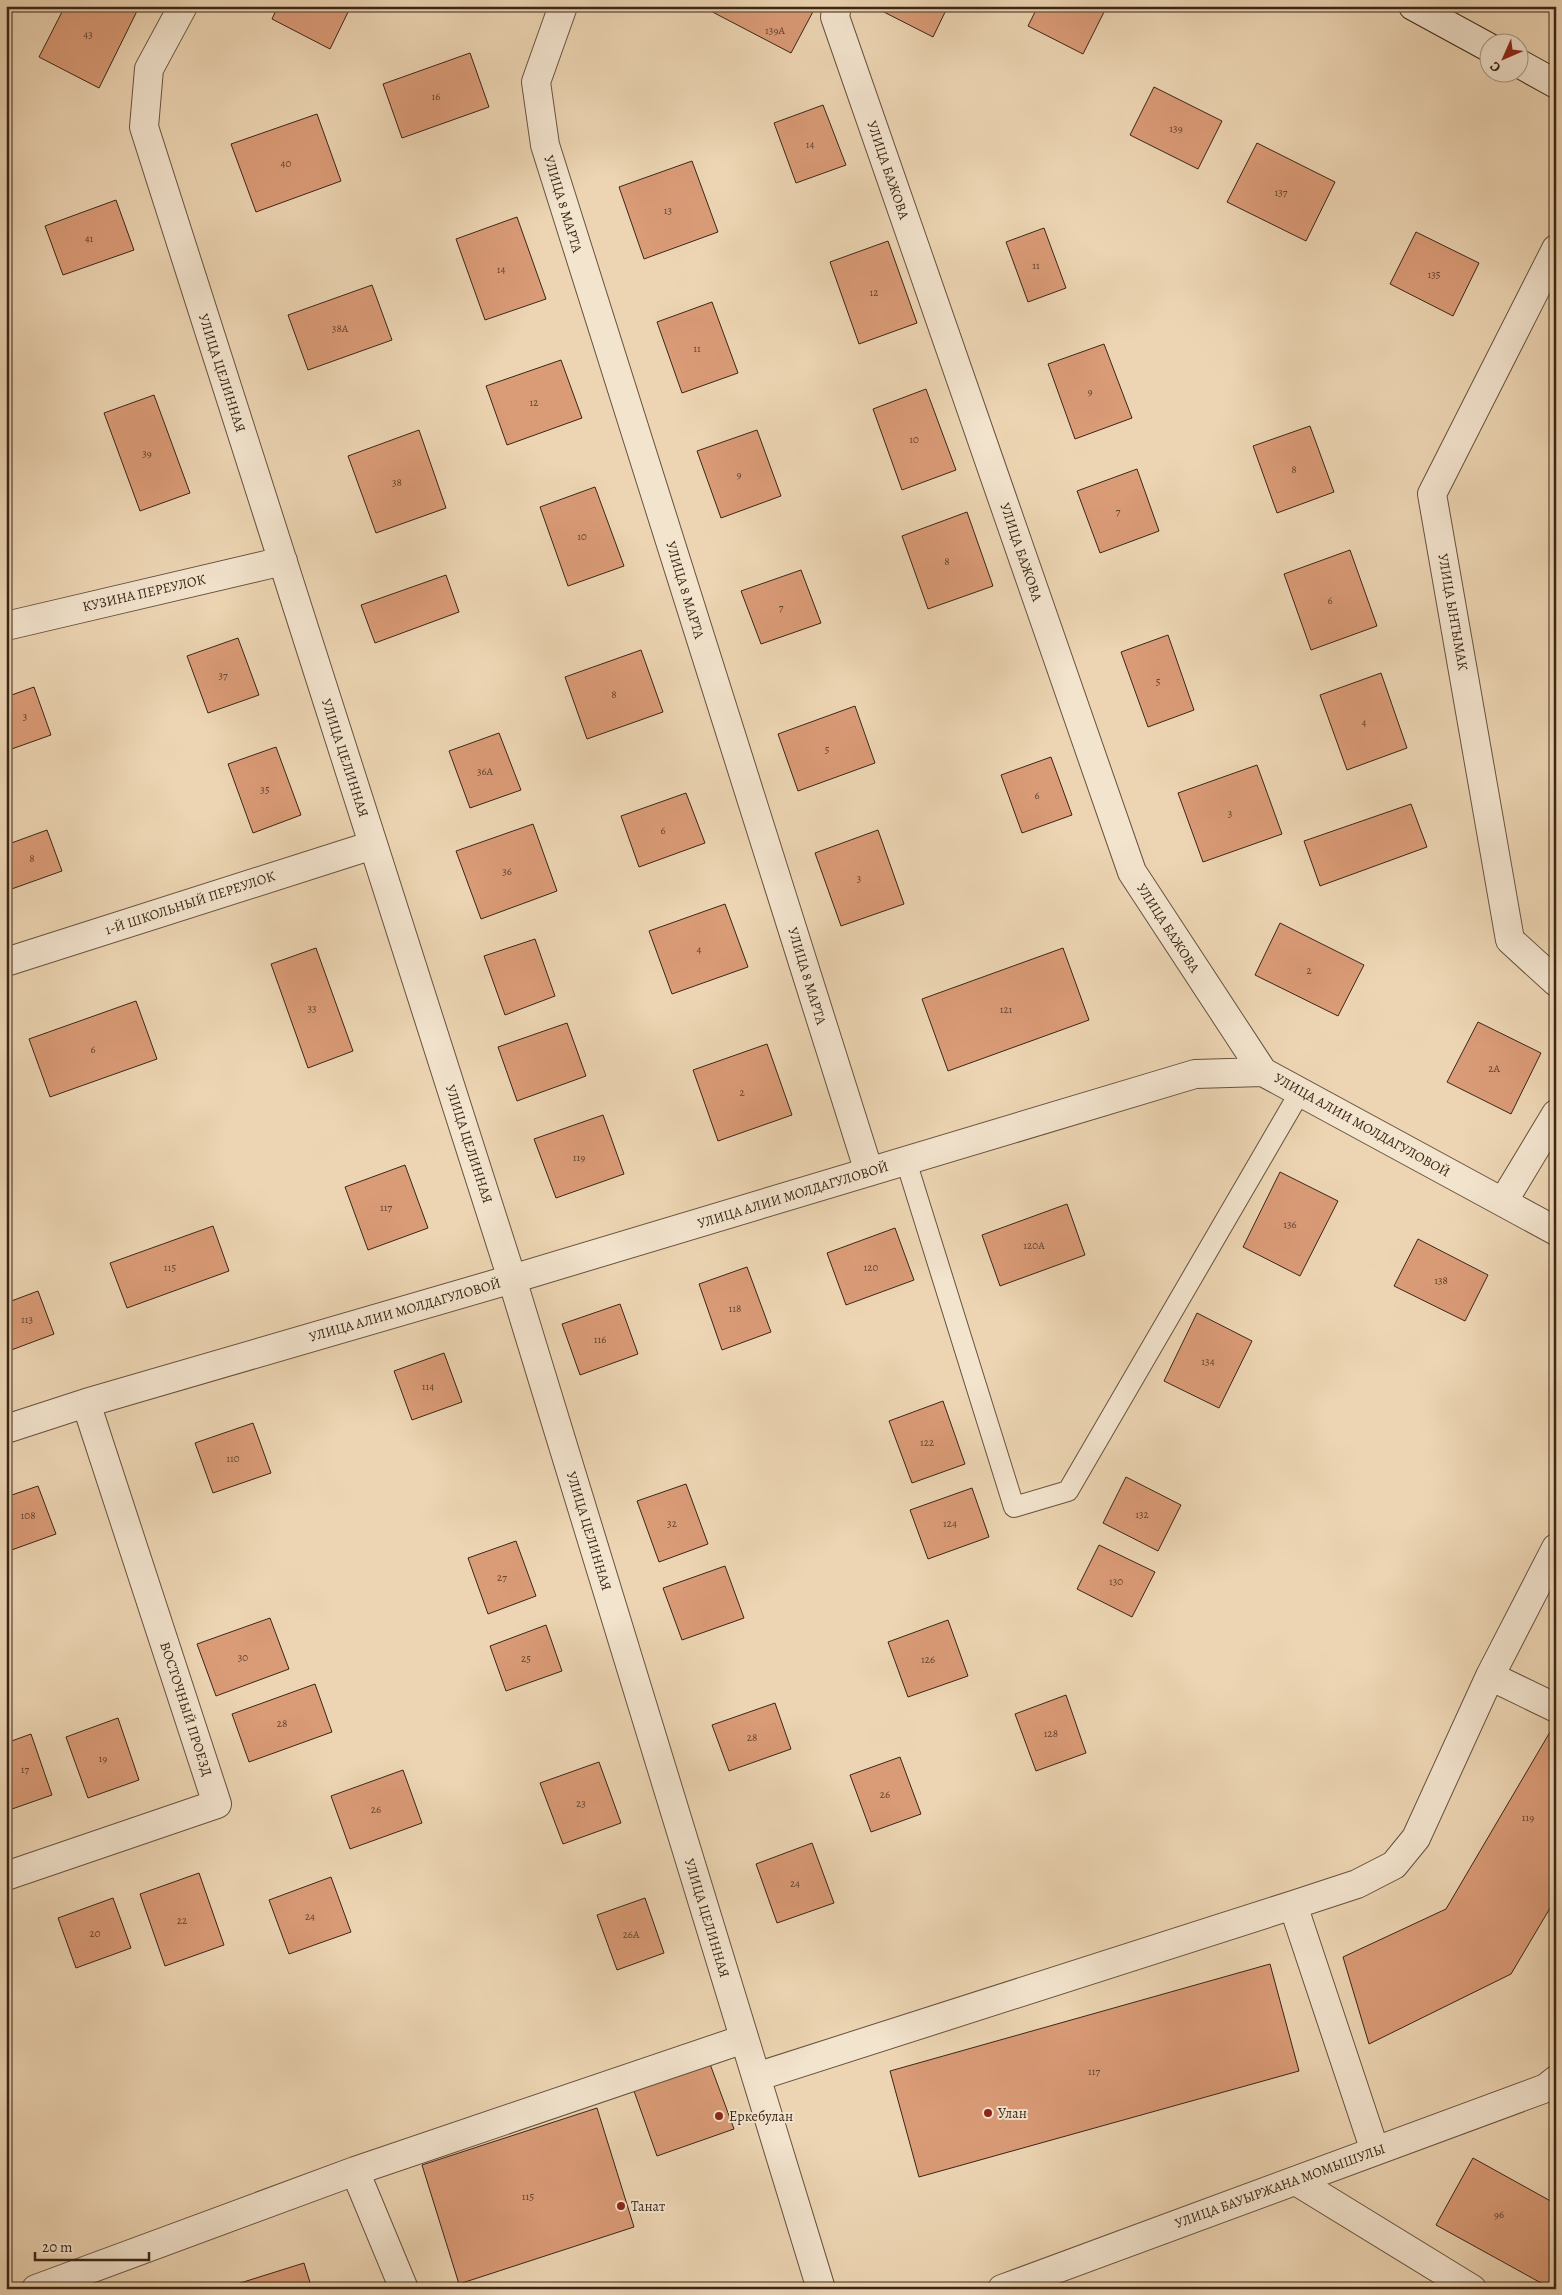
<svg xmlns="http://www.w3.org/2000/svg" width="1562" height="2295" font-family="Alegreya,serif">
<style>
.building{fill:#da9b77;stroke:#3a2617}
.lines{fill:none;stroke-linecap:round;stroke-linejoin:round}
.lane-casing{stroke:#67523e;stroke-width:22}
.street-casing{stroke:#67523e;stroke-width:30}
.secondary-casing{stroke:#3a2617;stroke-width:30}
.lane{stroke:#f3e4ce;stroke-width:20}
.street{stroke:#f3e4ce;stroke-width:28}
.secondary{stroke:#f3e4ce;stroke-width:28}
.poi-dot{fill:#8f2418;stroke:#f3e4ce;stroke-width:2}
.labels{text-anchor:middle;dominant-baseline:central;stroke-width:4;stroke-linejoin:round;paint-order:stroke}
.number-label{font-size:11px;fill:#62432f}
.street-label{font-size:14px;fill:#3a2617;stroke:#f3e4ce}
.poi-label{font-size:14px;fill:#3a2617;stroke:#f3e4ce;text-anchor:start}
</style>
<rect width="100%" height="100%" fill="#edd5b3"/>
<filter id="stains"><feTurbulence type="fractalNoise" baseFrequency=".004" numOctaves="4"/><feColorMatrix values="0 0 0 0 .2 0 0 0 0 .09 0 0 0 0 .02 0 0 0 .5 -.17"/></filter>
<radialGradient id="worn" r=".72"><stop offset=".6" stop-color="#630" stop-opacity="0"/><stop offset="1" stop-color="#630" stop-opacity=".3"/></radialGradient>
<!-- building -->
<path class="building" d="M65 6H128L137 11 99 88 39 57Z
M278 6H351L330 49 272 19Z
M701 6H816L791 53Z
M880 6H948L933 37 878 9Z
M1038 6H1107L1083 54 1028 26Z
M470 53 489 107 402 138 383 84Z
M1154 87 1222 121 1198 169 1130 135Z
M823 105 846 165 796 183 774 123Z
M317 114 341 181 256 212 231 144Z
M1257 143 1335 182 1306 241 1227 202Z
M692 161 718 232 644 259 619 187Z
M116 200 134 250 63 275 45 226Z
M517 217 546 299 485 320 456 239Z
M1044 228 1066 288 1028 302 1006 242Z
M1416 232 1479 263 1453 316 1390 284Z
M888 241 917 323 859 344 830 262Z
M372 285 392 340 308 370 288 315Z
M712 302 738 373 682 393 657 322Z
M1104 344 1132 418 1075 439 1048 364Z
M561 360 582 418 507 445 486 386Z
M926 389 956 470 902 490 873 409Z
M154 395 190 493 140 511 104 413Z
M1310 426 1334 492 1277 513 1253 446Z
M419 430 446 508 376 533 348 456Z
M757 430 781 496 721 518 697 451Z
M1137 469 1159 531 1100 553 1077 491Z
M595 487 624 566 568 586 540 507Z
M967 512 993 586 928 609 902 536Z
M1350 550 1377 626 1311 650 1284 574Z
M801 570 821 623 761 644 741 591Z
M446 575 459 612 375 643 361 605Z
M1168 635 1194 710 1148 727 1121 652Z
M238 638 259 695 208 713 187 656Z
M641 650 663 712 587 739 565 677Z
M1381 673 1407 748 1347 770 1320 695Z
M34 687 51 735 6 751V697Z
M855 706 875 763 798 791 778 734Z
M499 733 521 790 470 808 449 751Z
M276 747 301 815 253 833 228 764Z
M1051 757 1072 815 1022 833 1001 775Z
M1257 765 1282 834 1203 862 1178 793Z
M686 793 705 843 639 867 621 816Z
M1411 804 1427 847 1320 886 1304 841Z
M533 824 557 891 481 919 456 851Z
M47 830 62 871 6 891V845Z
M878 830 904 904 841 926 815 853Z
M725 904 748 967 672 994 649 931Z
M1280 923 1364 965 1338 1016 1255 975Z
M535 939 555 996 505 1015 484 956Z
M316 948 353 1051 308 1068 271 964Z
M1063 948 1089 1020 948 1071 922 999Z
M136 1001 157 1059 50 1097 29 1039Z
M1478 1022 1541 1053 1511 1114 1447 1082Z
M567 1023 586 1076 517 1101 498 1047Z
M767 1044 792 1115 718 1141 693 1070Z
M603 1115 624 1174 556 1198 534 1139Z
M405 1165 428 1228 368 1250 345 1187Z
M1280 1172 1338 1201 1300 1276 1243 1247Z
M1067 1204 1085 1255 1000 1286 982 1235Z
M213 1226 229 1271 127 1308 110 1263Z
M895 1228 914 1280 846 1305 827 1253Z
M1418 1239 1488 1275 1465 1321 1394 1286Z
M747 1267 771 1332 722 1350 699 1284Z
M38 1291 54 1334 6 1352V1303Z
M620 1304 638 1354 580 1375 562 1324Z
M1197 1313 1252 1341 1219 1408 1164 1381Z
M444 1353 462 1402 412 1420 394 1371Z
M943 1401 965 1464 912 1483 889 1421Z
M253 1423 271 1473 213 1493 195 1443Z
M1126 1477 1181 1505 1158 1551 1103 1523Z
M686 1484 708 1544 659 1562 637 1501Z
M38 1486 56 1534 6 1552V1497Z
M972 1488 989 1537 928 1559 910 1510Z
M516 1541 536 1596 488 1614 468 1558Z
M1099 1545 1155 1572 1132 1617 1077 1589Z
M725 1566 744 1618 682 1640 663 1588Z
M270 1618 289 1669 216 1696 197 1644Z
M948 1620 968 1676 908 1697 888 1642Z
M546 1625 562 1671 506 1691 490 1646Z
M315 1684 332 1732 249 1762 232 1714Z
M1066 1695 1086 1753 1036 1771 1015 1714Z
M775 1703 791 1749 729 1771 712 1725Z
M118 1718 139 1780 88 1798 66 1737Z
M1550 1732 1556 1735V1898L1511 1974 1369 2044 1343 1957 1446 1909Z
M31 1734 52 1795 12 1809 6 1795V1743Z
M900 1757 921 1814 871 1832 850 1775Z
M599 1762 621 1823 563 1844 540 1783Z
M403 1770 422 1823 350 1849 331 1796Z
M812 1843 834 1903 777 1923 756 1864Z
M199 1873 224 1945 165 1966 140 1894Z
M331 1877 351 1932 289 1954 269 1900Z
M113 1898 131 1948 76 1968 58 1918Z
M645 1898 664 1953 617 1970 597 1915Z
M1270 1964 1299 2071 919 2177 890 2071Z
M710 2064 734 2129 657 2156 634 2091Z
M597 2108 634 2227 459 2284 422 2165Z
M1473 2158 1556 2204V2289H1552L1436 2225Z
M304 2263 312 2289H221Z"/>
<g class="lines">
<!-- lane casing -->
<g class="lane-casing">
<path id="lane" d="M906 1161 1014 1507 1068 1491 1300 1092"/>
</g>
<!-- street casing -->
<g class="street-casing">
<path id="street" d="M183 6 149 69 144 127 512 1279 821 2289
M563 6 536 82 545 145 869 1172
M837 6 835 17 1132 872 1263 1072
M1556 249 1432 494 1510 940 1556 982
M6 626 283 561
M6 962 373 845
M1503 1202 1556 1114
M6 1429 86 1403 512 1279 1195 1074 1263 1072 1556 1231
M1490 1676 1556 1708
M6 1876 217 1804 86 1403
M1293 1905 1375 2151
M756 2077 1293 1905 1357 1884 1394 1865 1416 1838 1490 1676 1556 1548
M355 2171 404 2289
M1296 2181 1472 2289
M36 2289 355 2171 744 2039
M1002 2289 1546 2088 1556 2080"/>
</g>
<!-- secondary casing -->
<g class="secondary-casing">
<path id="secondary" d="M1413 6 1490 48
M1520 64 1556 84"/>
</g>
<!-- lane -->
<use href="#lane" class="lane"/>
<!-- street -->
<use href="#street" class="street"/>
<!-- secondary -->
<use href="#secondary" class="secondary"/>
</g>
<!-- markers -->
<g class="poi-dot">
<circle cx="988" cy="2113" r="5"/>
<circle cx="719" cy="2116" r="5"/>
<circle cx="621" cy="2206" r="5"/>
</g>
<g class="labels">
<!-- number labels -->
<g class="number-label">
<text x="775" y="30">139А</text>
<text x="88" y="34">43</text>
<text x="436" y="96">16</text>
<text x="1176" y="128">139</text>
<text x="810" y="144">14</text>
<text x="286" y="163">40</text>
<text x="1281" y="192">137</text>
<text x="668" y="210">13</text>
<text x="89" y="238">41</text>
<text x="1036" y="265">11</text>
<text x="501" y="269">14</text>
<text x="1434" y="274">135</text>
<text x="874" y="292">12</text>
<text x="340" y="328">38А</text>
<text x="697" y="348">11</text>
<text x="1090" y="391">9</text>
<text x="534" y="402">12</text>
<text x="914" y="439">10</text>
<text x="147" y="453">39</text>
<text x="1294" y="469">8</text>
<text x="739" y="474">9</text>
<text x="397" y="482">38</text>
<text x="1118" y="511">7</text>
<text x="582" y="536">10</text>
<text x="947" y="561">8</text>
<text x="1330" y="600">6</text>
<text x="781" y="607">7</text>
<text x="223" y="675">37</text>
<text x="1158" y="681">5</text>
<text x="614" y="694">8</text>
<text x="25" y="716">3</text>
<text x="1364" y="722">4</text>
<text x="827" y="749">5</text>
<text x="485" y="771">36А</text>
<text x="265" y="789">35</text>
<text x="1037" y="795">6</text>
<text x="1230" y="813">3</text>
<text x="663" y="830">6</text>
<text x="32" y="858">8</text>
<text x="507" y="871">36</text>
<text x="859" y="878">3</text>
<text x="699" y="949">4</text>
<text x="1309" y="970">2</text>
<text x="312" y="1008">33</text>
<text x="1006" y="1009">121</text>
<text x="93" y="1049">6</text>
<text x="1494" y="1068">2А</text>
<text x="742" y="1092">2</text>
<text x="579" y="1157">119</text>
<text x="386" y="1207">117</text>
<text x="1290" y="1224">136</text>
<text x="1034" y="1245">120А</text>
<text x="170" y="1267">115</text>
<text x="871" y="1267">120</text>
<text x="1441" y="1280">138</text>
<text x="735" y="1308">118</text>
<text x="27" y="1319">113</text>
<text x="600" y="1339">116</text>
<text x="1208" y="1361">134</text>
<text x="428" y="1386">114</text>
<text x="927" y="1442">122</text>
<text x="233" y="1458">110</text>
<text x="1142" y="1514">132</text>
<text x="28" y="1515">108</text>
<text x="672" y="1523">32</text>
<text x="950" y="1523">124</text>
<text x="502" y="1577">27</text>
<text x="1116" y="1581">130</text>
<text x="243" y="1657">30</text>
<text x="526" y="1658">25</text>
<text x="928" y="1659">126</text>
<text x="282" y="1723">28</text>
<text x="1051" y="1733">128</text>
<text x="752" y="1737">28</text>
<text x="103" y="1758">19</text>
<text x="25" y="1769">17</text>
<text x="885" y="1794">26</text>
<text x="581" y="1803">23</text>
<text x="376" y="1809">26</text>
<text x="1528" y="1817">119</text>
<text x="795" y="1883">24</text>
<text x="310" y="1916">24</text>
<text x="182" y="1920">22</text>
<text x="95" y="1933">20</text>
<text x="631" y="1934">26А</text>
<text x="1094" y="2071">117</text>
<text x="528" y="2196">115</text>
<text x="1499" y="2214">96</text>
</g>
<!-- street labels -->
<g class="street-label">
<text transform="translate(888 170) rotate(71)">УЛИЦА БАЖОВА</text>
<text transform="translate(563 204) rotate(73)">УЛИЦА 8 МАРТА</text>
<text transform="translate(222 373) rotate(72)">УЛИЦА ЦЕЛИННАЯ</text>
<text transform="translate(1021 552) rotate(71)">УЛИЦА БАЖОВА</text>
<text transform="translate(685 590) rotate(73)">УЛИЦА 8 МАРТА</text>
<text transform="translate(144 593) rotate(-13)">КУЗИНА ПЕРЕУЛОК</text>
<text transform="translate(1453 612) rotate(80)">УЛИЦА ЫНТЫМАК</text>
<text transform="translate(345 758) rotate(72)">УЛИЦА ЦЕЛИННАЯ</text>
<text transform="translate(190 903) rotate(-18)">1-Й ШКОЛЬНЫЙ ПЕРЕУЛОК</text>
<text transform="translate(1168 928) rotate(57)">УЛИЦА БАЖОВА</text>
<text transform="translate(807 976) rotate(73)">УЛИЦА 8 МАРТА</text>
<text transform="translate(1362 1125) rotate(29)">УЛИЦА АЛИИ МОЛДАГУЛОВОЙ</text>
<text transform="translate(469 1144) rotate(72)">УЛИЦА ЦЕЛИННАЯ</text>
<text transform="translate(793 1195) rotate(-17)">УЛИЦА АЛИИ МОЛДАГУЛОВОЙ</text>
<text transform="translate(405 1310) rotate(-16)">УЛИЦА АЛИИ МОЛДАГУЛОВОЙ</text>
<text transform="translate(589 1531) rotate(73)">УЛИЦА ЦЕЛИННАЯ</text>
<text transform="translate(186 1709) rotate(72)">ВОСТОЧНЫЙ ПРОЕЗД</text>
<text transform="translate(707 1918) rotate(73)">УЛИЦА ЦЕЛИННАЯ</text>
<text transform="translate(1280 2186) rotate(-20)">УЛИЦА БАУЫРЖАНА МОМЫШУЛЫ</text>
</g>
<!-- poi labels -->
<g class="poi-label">
<text x="998" y="2113">Улан</text>
<text x="729" y="2116">Еркебулан</text>
<text x="631" y="2206">Танат</text>
</g>
</g>
<!-- margin -->
<rect width="1562" height="2295" fill="none" stroke="#edd5b3" stroke-width="25"/>
<rect x="8" y="8" width="1547" height="2280" fill="none" stroke="#3a2617" stroke-width="2.5"/>
<rect x="12" y="12" width="1537" height="2270" fill="none" stroke="#3a2617"/>
<!-- north arrow -->
<g transform="translate(1504 58) rotate(225)"><circle r="24" fill="#f3e4ce" stroke="#a99885"/>
<path d="M0-4L9 19L0 12L-9 19Z" fill="#8f2418"/>
<text y="-8" font-size="14" font-weight="bold" text-anchor="middle" fill="#3a2617">С</text>
</g>
<!-- scale -->
<path d="M35 2252v8h114v-8" fill="none" stroke="#3a2617" stroke-width="2.5"/>
<text x="42" y="2252" font-size="15" fill="#3a2617" stroke="#f3e4ce" stroke-width="4" paint-order="stroke">20 m</text>
<rect width="100%" height="100%" filter="url(#stains)"/>
<rect width="100%" height="100%" fill="url(#worn)"/>
</svg>
